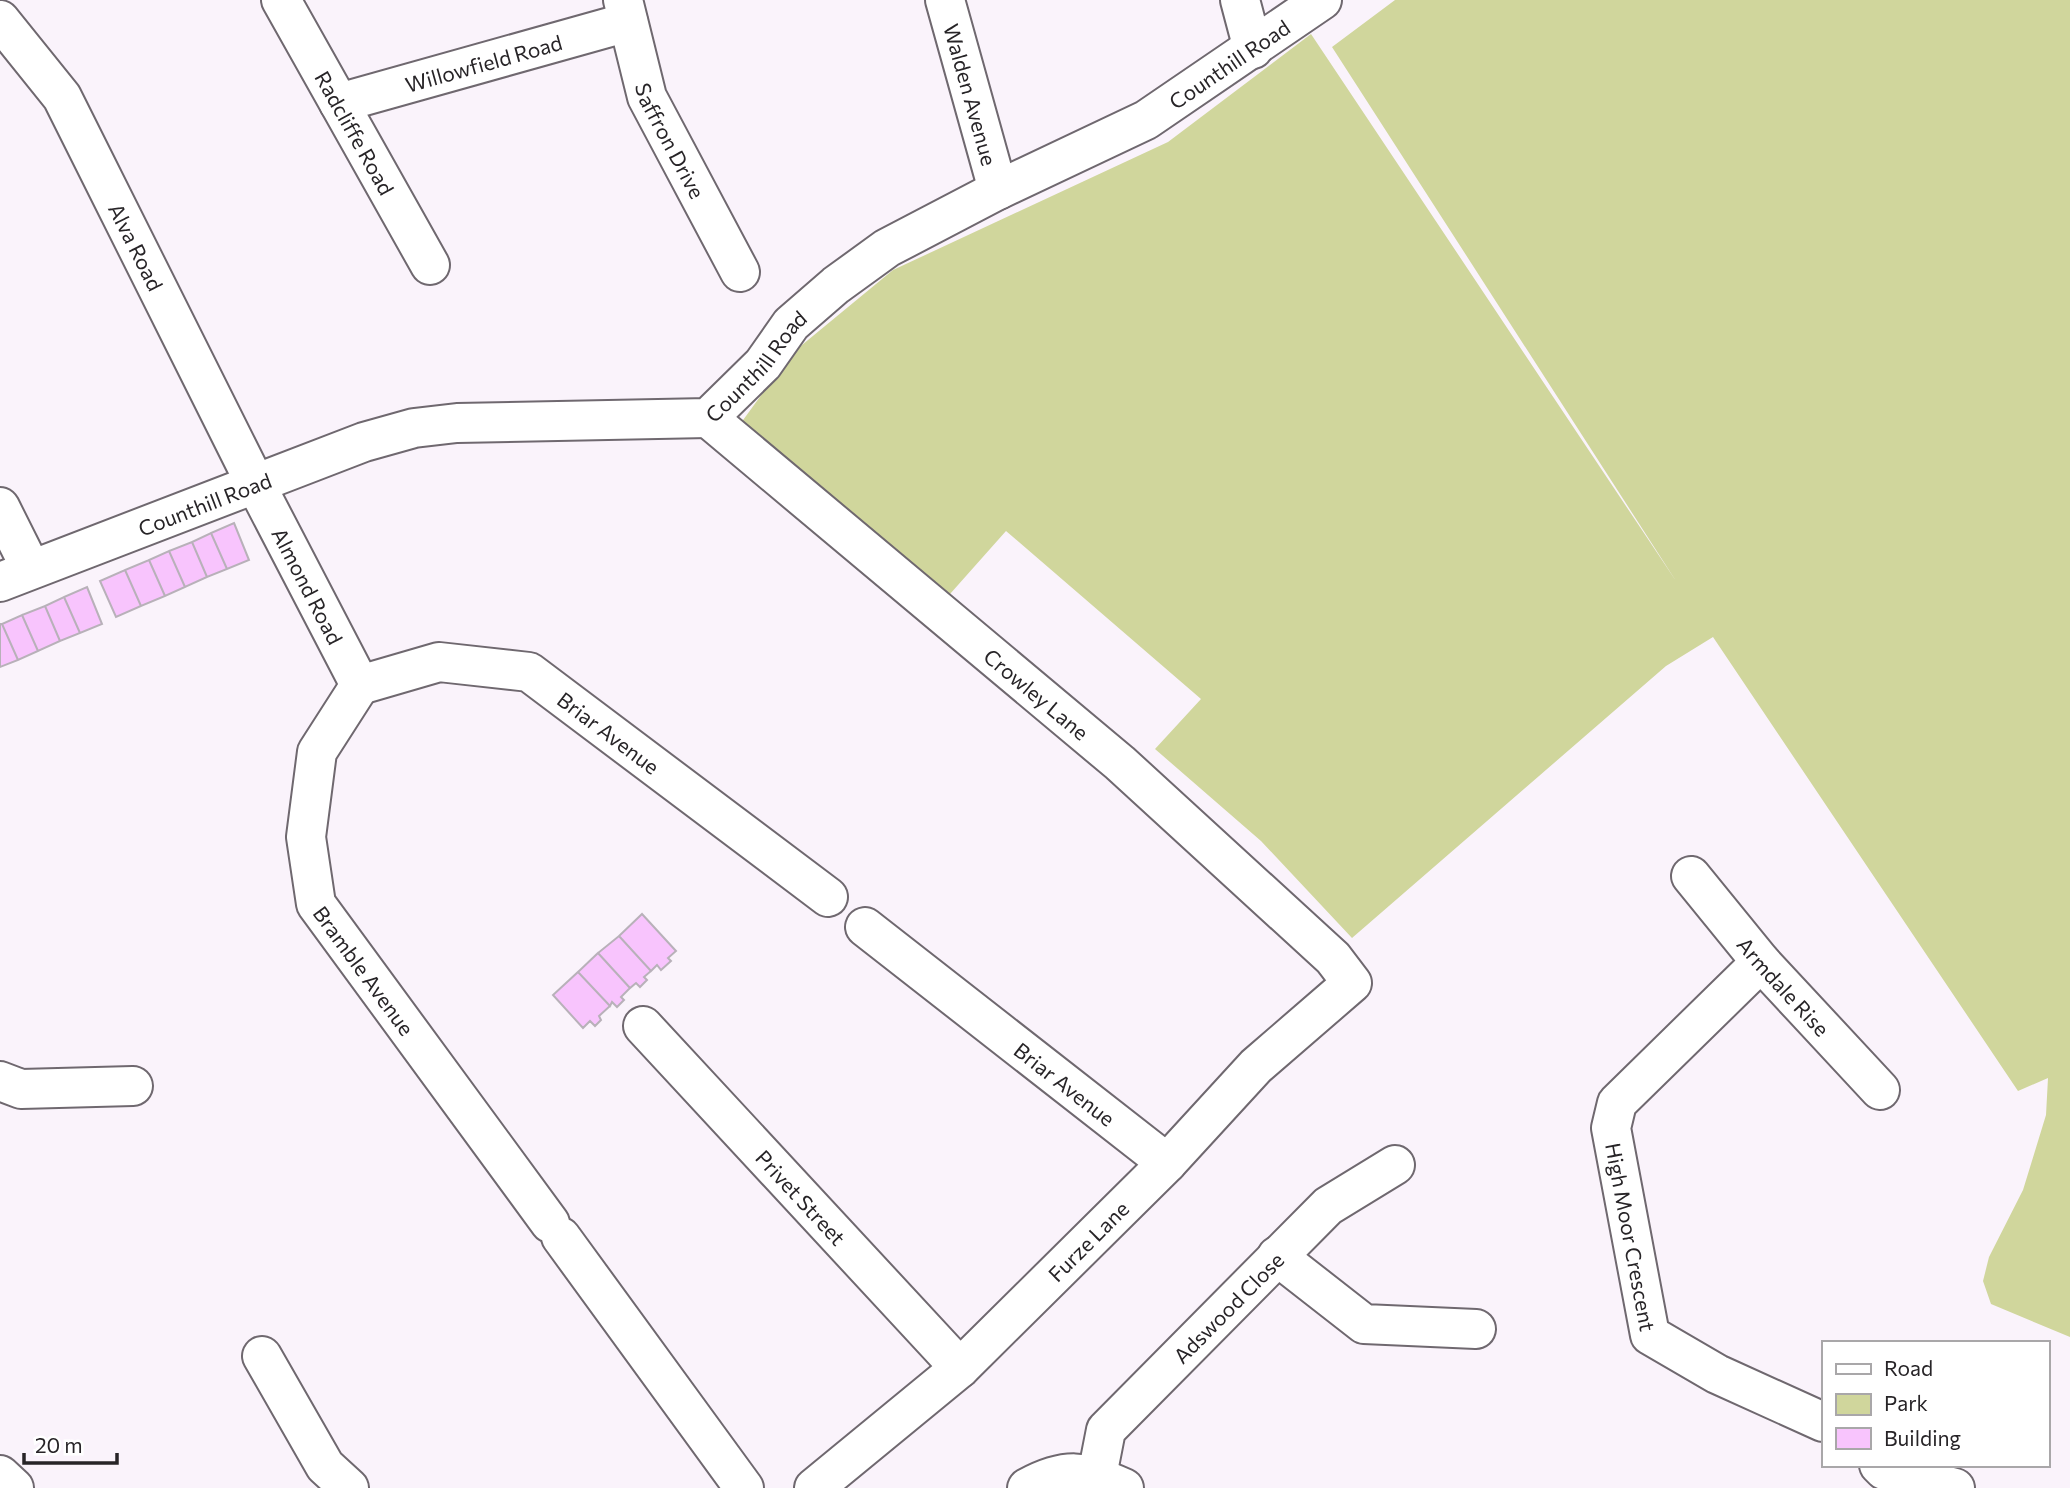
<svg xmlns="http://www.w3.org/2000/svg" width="2070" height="1488" font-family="Commissioner,sans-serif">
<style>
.green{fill:#d0d69c}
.building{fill:#f8c4fd;stroke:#b8b1b9;stroke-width:2}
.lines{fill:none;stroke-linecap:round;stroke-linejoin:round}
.minor-casing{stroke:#6f686f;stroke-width:42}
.minor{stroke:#fff;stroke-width:38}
.labels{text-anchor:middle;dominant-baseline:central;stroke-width:7;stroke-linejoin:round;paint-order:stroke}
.street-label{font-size:21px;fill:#272427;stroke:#fff}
</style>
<rect width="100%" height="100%" fill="#faf3fb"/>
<!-- green -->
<path class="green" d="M1395 0H2070V1337L1991 1304 1983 1281 1989 1257 2023 1190 2046 1115 2048 1078 2018 1091 1713 637 1666 666 1352 938 1261 841 1155 749 1201 699 1006 531 950 594 738 427 791 354 893 270 1168 142 1311 34 1676 581 1332 47Z"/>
<!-- building -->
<path class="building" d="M234 523 249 560 227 569 211 533Z
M211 533 227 569 207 577 192 542Z
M192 542 207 577 185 587 169 551Z
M169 551 185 587 165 596 149 560Z
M149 560 165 596 141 606 125 570Z
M125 570 141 606 116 617 100 581Z
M87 587 102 624 80 633 64 597Z
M64 597 80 633 60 641 45 606Z
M45 606 60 641 38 651 22 615Z
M22 615 38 651 18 660 2 624Z
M0 624H2L18 660 0 667Z
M642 914 676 951 668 958 671 961 661 970 657 965 651 971 619 936Z
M619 936 651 971 644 977 647 980 640 987 636 983 630 988 598 953Z
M598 953 630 988 621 997 624 1000 617 1007 612 1002 610 1006 578 972Z
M578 972 610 1006 599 1016 601 1020 595 1026 590 1021 583 1028 553 995Z"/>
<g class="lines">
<!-- minor casing -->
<g class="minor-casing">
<g id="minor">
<path id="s1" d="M281 0 430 265"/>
<path id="s2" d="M623 0 647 97 740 272"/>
<path id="s3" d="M945 0 998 190"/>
<path d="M1240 0 1253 49"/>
<path id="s4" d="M0 20 62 97 256 485 360 685"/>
<path id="s5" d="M339 103 628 22"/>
<path id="s6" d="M708 418 1120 763 1333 958 1352 983 1256 1066 1167 1163 960 1368 814 1488"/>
<path d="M0 507 31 569"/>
<path id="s7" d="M0 582 364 442 414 428 457 423 708 418 763 364 791 324 836 285 887 248 998 190 1146 120 1322 0"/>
<path id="s8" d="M360 685 317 752 306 837 316 904 550 1223"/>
<path id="s9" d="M360 685 439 662 529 672 828 897"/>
<path id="s10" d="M1691 876 1761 962 1880 1090"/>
<path id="s11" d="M865 927 1167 1163"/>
<path id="s12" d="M1761 962 1617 1103 1611 1128 1650 1335 1717 1374 1823 1422"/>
<path id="s13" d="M643 1026 960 1368"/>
<path d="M0 1081 21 1089 133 1086"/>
<path d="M561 1237 744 1488"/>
<path d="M1277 1256 1364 1324 1476 1329"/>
<path d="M262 1356 325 1466 349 1488"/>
<path d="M1879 1465 1884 1470 1955 1488"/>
<path d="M0 1475 14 1488"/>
<path id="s14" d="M1097 1476 1106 1430 1328 1206 1395 1165"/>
<path d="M1027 1488C1065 1467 1085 1470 1124 1488"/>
</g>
</g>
<!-- minor -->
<use href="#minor" class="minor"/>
</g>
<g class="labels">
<!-- street labels -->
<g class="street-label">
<text stroke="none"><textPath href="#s5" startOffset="150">Willowfield Road</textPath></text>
<text stroke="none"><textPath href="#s7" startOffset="1374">Counthill Road</textPath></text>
<text stroke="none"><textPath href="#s3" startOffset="98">Walden Avenue</textPath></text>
<text stroke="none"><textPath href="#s1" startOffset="152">Radcliffe Road</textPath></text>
<text stroke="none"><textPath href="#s2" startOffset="149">Saffron Drive</textPath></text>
<text stroke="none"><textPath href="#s4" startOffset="266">Alva Road</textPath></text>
<text stroke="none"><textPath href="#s7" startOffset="807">Counthill Road</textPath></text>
<text stroke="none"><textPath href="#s7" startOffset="219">Counthill Road</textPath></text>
<text stroke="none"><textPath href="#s4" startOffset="646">Almond Road</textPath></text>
<text stroke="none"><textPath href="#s6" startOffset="429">Crowley Lane</textPath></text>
<text stroke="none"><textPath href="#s9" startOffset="273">Briar Avenue</textPath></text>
<text stroke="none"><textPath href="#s8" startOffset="315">Bramble Avenue</textPath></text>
<text stroke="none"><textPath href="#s10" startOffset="144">Armdale Rise</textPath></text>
<text stroke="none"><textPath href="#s11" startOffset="254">Briar Avenue</textPath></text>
<text stroke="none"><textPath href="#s13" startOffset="233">Privet Street</textPath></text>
<text stroke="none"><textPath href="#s12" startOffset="338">High Moor Crescent</textPath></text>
<text transform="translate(1088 1241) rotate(-45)">Furze Lane</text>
<text stroke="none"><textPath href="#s14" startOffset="220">Adswood Close</textPath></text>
</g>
</g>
<!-- legend -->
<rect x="1822" y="1341" width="228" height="126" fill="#ffffff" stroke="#a9a7a9" stroke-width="2"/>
<rect x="1836" y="1364" width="35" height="10" fill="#ffffff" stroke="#a9a7a9" stroke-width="2"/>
<text x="1884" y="1376" font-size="21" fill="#272427">Road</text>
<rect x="1836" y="1394" width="35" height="21" fill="#d0d69c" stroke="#a9a7a9" stroke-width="2"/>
<text x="1884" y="1411" font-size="21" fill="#272427">Park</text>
<rect x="1836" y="1428" width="35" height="21" fill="#f8c4fd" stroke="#a9a7a9" stroke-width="2"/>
<text x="1884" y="1446" font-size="21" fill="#272427">Building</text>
<!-- scale -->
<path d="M24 1453v10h93v-10" fill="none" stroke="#272427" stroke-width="3.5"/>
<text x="35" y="1453" font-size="21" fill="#272427" stroke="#ffffff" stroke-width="5" paint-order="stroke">20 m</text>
</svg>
